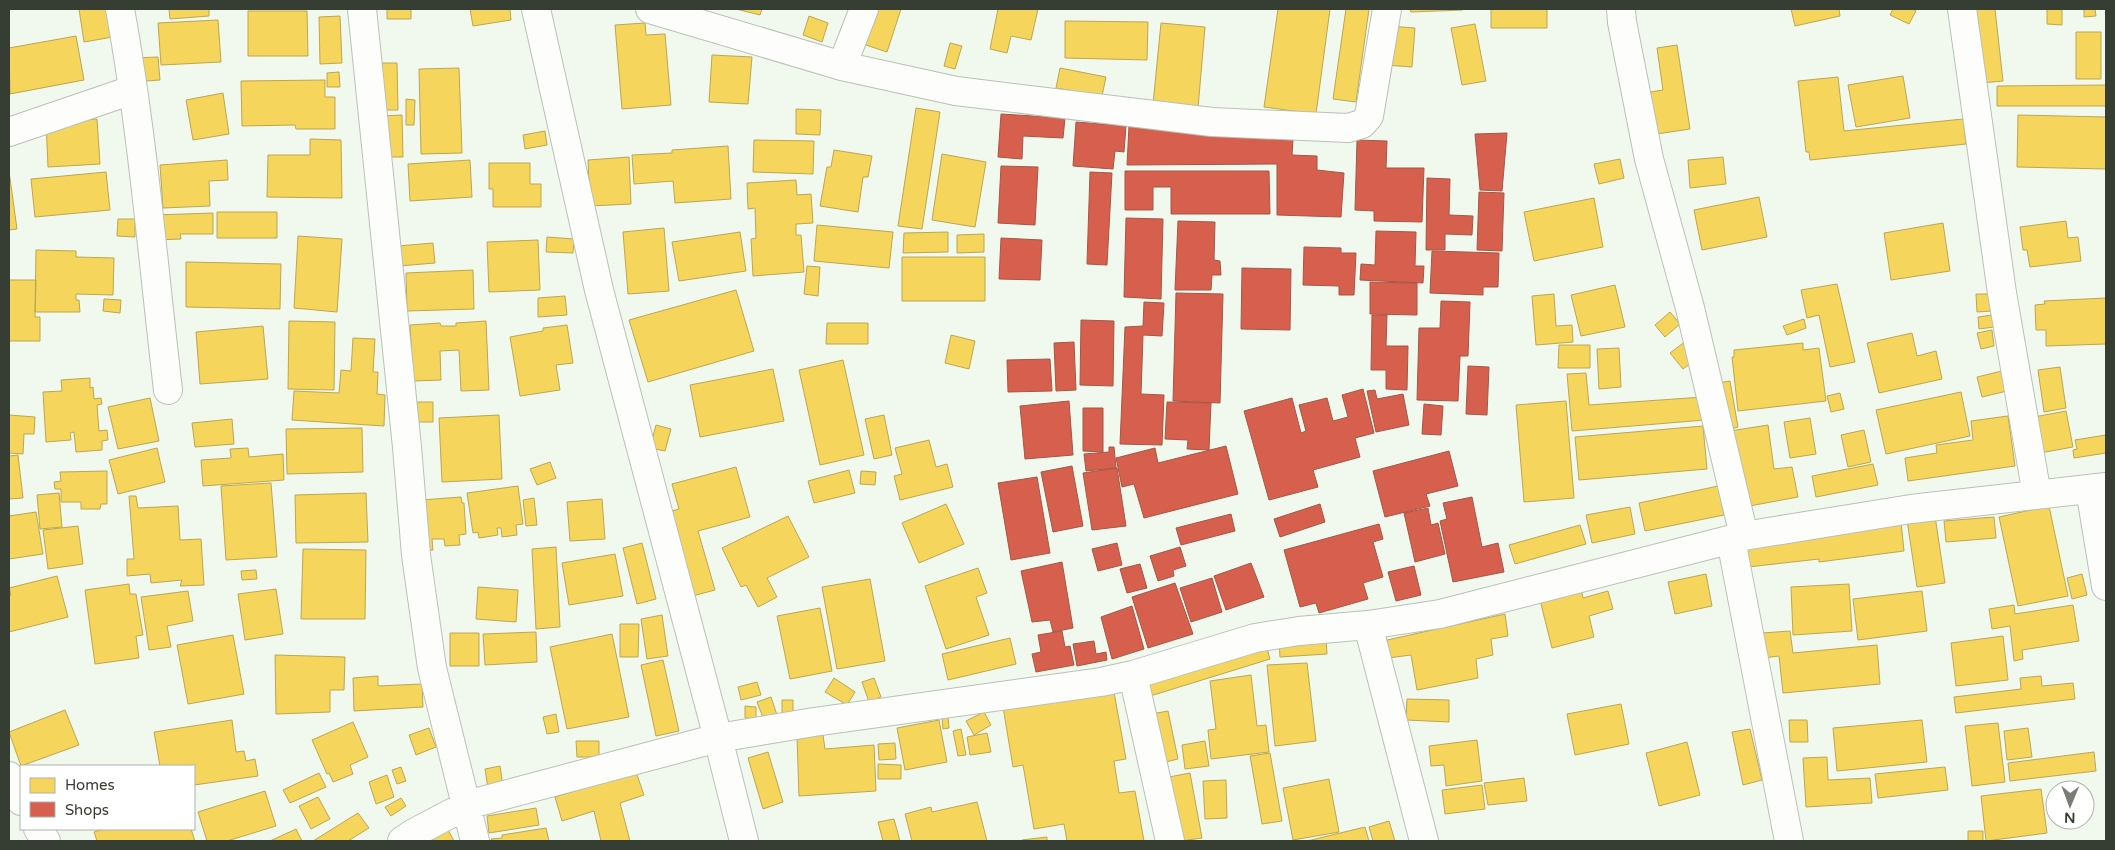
<svg xmlns="http://www.w3.org/2000/svg" width="2115" height="850" font-family="'Varela Round',sans-serif">
<style>
.homes{fill:#f6d55c;stroke:#bca750}
.shops{fill:#d6604d;stroke:#a65645}
.lines{fill:none;stroke-linecap:round;stroke-linejoin:round}
.street-casing{stroke:#b9c1b7;stroke-width:30}
.street{stroke:#fdfefc;stroke-width:28}
</style>
<rect width="100%" height="100%" fill="#f1f9ee"/>
<!-- homes -->
<path class="homes" d="M79 9H108L113 37 84 42Z
M169 9H209V16L170 19Z
M387 9H411V19H387Z
M470 9H510L511 20 473 26Z
M736 9H762L760 15Z
M874 9H901L887 52 863 44Z
M998 9H1038L1031 40 1011 36 1007 53 990 49Z
M1278 9H1330L1316 114 1264 107Z
M1346 9H1369L1356 102 1333 99Z
M1410 9H1463V10L1411 12Z
M1491 9H1547V28H1491Z
M1791 9H1839L1840 16 1795 26Z
M1893 9H1913L1916 11 1909 24 1890 15Z
M1973 9H1995L2003 81 1981 83Z
M2047 9H2062V25L2047 24Z
M2084 9H2095L2096 16 2084 17Z
M248 11H307L308 56H248Z
M340 16 342 63 320 64 319 17Z
M809 16 828 23 822 42 803 35Z
M218 20 221 62 161 65 158 23Z
M1065 21 1148 22 1147 60 1065 58Z
M645 23 646 35 665 34 671 105 622 109 615 25Z
M1161 23 1205 27 1198 108 1153 104Z
M1475 24 1486 81 1462 85 1451 28Z
M1388 26 1415 28 1412 67 1385 65Z
M2076 32H2101V79H2076Z
M76 36 84 80 10 94 9 48Z
M950 43 962 46 955 69 944 66Z
M1677 45 1690 129 1657 134 1650 92 1663 90 1657 48Z
M712 55 752 57 748 104 709 102Z
M158 57 160 80 134 82 133 58Z
M381 63H397L398 110H382Z
M459 68 462 153 421 154 419 69Z
M1060 68 1106 77 1102 96 1056 88Z
M339 72 340 87H327V73Z
M1903 76 1910 118 1856 127 1848 85Z
M1838 77 1844 131 1963 119 1966 144 1810 160 1809 152H1806L1798 81Z
M325 80V97H335V129H296L295 125 242 126 241 81Z
M2106 85V106H1997V86Z
M223 93 229 134 193 140 186 100Z
M406 99 415 100 414 125H406Z
M916 108 940 112 922 229 898 226Z
M796 109 821 110 820 135 796 134Z
M402 115 403 157H383L382 116Z
M2018 115 2106 117V169L2017 167Z
M97 119 100 164 48 167 46 122Z
M545 131 547 145 525 149 523 135Z
M310 139 341 140 342 198 267 197 268 155H310Z
M754 140 814 141 813 174 753 172Z
M728 146 731 199 675 203 673 181 634 184 632 155 672 153V150Z
M834 150 872 156 868 177H863L858 212 820 206 827 167H831Z
M942 154 986 162 975 227 932 220Z
M629 157 631 204 590 206 588 160Z
M1723 157 1726 184 1690 188 1688 160Z
M1620 159 1624 178 1599 184 1594 164Z
M227 160 228 180 209 181 210 206 163 208 160 165Z
M470 160 472 197 410 201 408 164Z
M489 163H530V184H541V207H493V189H489Z
M9 171 17 229 9 230Z
M106 172 110 210 35 217 31 179Z
M796 180 797 195 811 194 813 223 796 224V235H801L804 272 753 276 751 239 756 238 755 208 748 209 747 183Z
M1759 197 1767 237 1702 250 1694 210Z
M1594 198 1603 247 1534 261 1524 212Z
M217 212H277V238H217Z
M213 213V234H180L181 239 155 240 154 215Z
M118 219H135V237L117 236Z
M2066 221 2068 238 2078 237 2081 261 2030 267 2027 250H2023L2020 227Z
M1943 223 1950 271 1891 280 1884 233Z
M817 225 893 232 889 268 814 261Z
M664 228 669 291 628 294 623 232Z
M740 232 746 271 679 281 672 242Z
M948 232V252L903 253 904 233Z
M984 234V252L957 253V235Z
M298 236 342 239 337 312 294 308Z
M547 237 574 239 573 253 546 252Z
M538 240 540 290 489 292 487 242Z
M433 243 435 263 399 266 398 246Z
M36 250 76 251V257L114 258 113 295 76 294V300H79L80 312H35Z
M902 257H985V301H902Z
M186 262 281 264 280 309 186 307Z
M807 266 820 267 818 296 804 294Z
M473 270 474 309 407 311 406 273Z
M9 280H36L35 317H40V341H9Z
M1837 284 1855 362 1830 367 1819 315 1807 318 1801 290Z
M1615 285 1625 327 1581 336 1571 295Z
M736 290 754 351 648 382 629 320Z
M1554 294 1556 326 1572 325 1573 342 1536 345 1532 296Z
M1976 294H1991L1992 311 1977 312Z
M565 296 567 315 538 317V298Z
M2106 298V344L2046 346V330H2036L2035 305 2045 304 2044 301Z
M104 299 121 300 120 313 103 311Z
M1670 312 1680 324 1665 337 1655 325Z
M1992 315 1994 327 1979 329 1978 317Z
M1804 319 1806 328 1787 335 1783 326Z
M289 321 335 322 334 390 288 389Z
M486 321 489 390 461 391 459 350 440 351 441 380 413 381 410 325 440 323 441 326H456V323Z
M827 323H868V344H826Z
M567 325 573 363 556 365 560 390 520 396 510 337 543 331V328Z
M263 326 268 379 200 384 196 332Z
M1992 330 1994 346 1981 349 1977 333Z
M1912 333 1917 356 1936 351 1942 379 1879 393 1867 343Z
M951 335 975 341 969 369 945 363Z
M353 338 375 339 373 372H378L377 394 385 395 384 426 292 420 294 391 339 393 341 370 351 371Z
M1686 341 1699 357 1683 369 1670 353Z
M1803 343V350L1819 348 1826 401 1738 411 1732 357H1734V350Z
M1559 345H1590V368H1558Z
M1619 348 1621 387 1599 389 1597 349Z
M843 360 864 455 820 465 799 370Z
M2060 367 2066 408 2044 412 2038 370Z
M773 369 784 421 700 437 690 385Z
M2002 371 2007 391 1982 397 1977 377Z
M1586 373 1589 405 1703 397 1705 420 1572 431 1567 374Z
M90 378V388L93 387 94 399 101 398 102 404 97 405 99 431 107 430 108 440 102 441V450L76 452 74 432 70 433 71 440 46 442 43 392 62 391 61 380Z
M1730 381 1738 427 1727 430 1718 383Z
M1961 392 1970 436 1886 454 1876 410Z
M1840 393 1844 409 1831 412 1827 396Z
M150 398 159 441 118 449 108 407Z
M1566 401 1574 498 1524 502 1516 405Z
M417 402H433V422H416Z
M2066 411 2073 447 2040 453 2034 417Z
M9 415 35 417 34 434H24L23 454 9 453Z
M499 415 502 479 442 482 439 418Z
M884 415 892 455 874 459 865 419Z
M2008 416 2015 466 1908 481 1905 458 1937 453 1936 445 1973 440 1971 421Z
M1810 418 1816 454 1790 458 1784 422Z
M232 419 234 444 195 447 192 423Z
M656 425 671 429 665 451 650 448Z
M1768 425 1774 469 1792 467 1798 497 1744 507 1730 431Z
M1703 426 1707 469 1579 480 1575 437Z
M362 428 363 472 287 474 286 429Z
M1864 430 1871 462 1848 467 1841 435Z
M2106 435V453L2074 458 2073 450 2077 449 2075 440Z
M929 440 936 467 947 464 953 487 900 500 894 476 902 474 895 448Z
M157 448 165 482 118 494 109 460Z
M248 448 249 457 283 454 284 480 203 486 201 460 231 458 230 449Z
M18 455 23 498 9 499V456Z
M550 462 556 478 537 485 530 469Z
M1873 464 1878 485 1816 497 1812 476Z
M736 467 750 517 698 531 715 590 689 597 665 513 679 509 672 484Z
M849 470 855 493 814 503 808 481Z
M107 471V504H101L100 509H81V502H61V489H55L54 482 61 481 60 472Z
M861 471 876 472 875 485 860 484Z
M271 483 277 557 226 560 221 486Z
M518 486 523 524 516 525 517 535 502 537 501 528H497L498 535 479 538 478 532 473 533 467 493Z
M1718 486 1724 515 1645 531 1639 503Z
M59 493 62 527 40 529 37 495Z
M366 493 368 542 296 543 295 495Z
M129 496H136L138 508 178 506 180 540 201 539 204 585 180 586 182 580 151 583 150 574 127 576V559H134Z
M461 497 462 503H464L466 534 459 535 460 545 445 546 444 539H432L433 550 419 551 421 500Z
M534 498 537 525 526 526 523 500Z
M602 499 605 539 570 541 567 502Z
M946 504 964 544 919 563 902 523Z
M2049 506 2068 596 2018 606 1999 517Z
M1630 507 1635 534 1592 543 1586 515Z
M36 512 43 554 9 559V516Z
M788 516 809 557 767 578 777 597 758 607 746 585 741 587 722 548Z
M1935 516 1945 583 1917 587 1907 520Z
M1994 517 1996 538 1946 542 1944 521Z
M1901 522 1904 551 1819 562V559L1748 567 1745 548 1816 539V532Z
M1580 525 1586 544 1515 564 1509 545Z
M78 526 83 564 48 569 43 530Z
M642 543 656 599 637 604 623 548Z
M556 547 560 627 536 629 532 549Z
M303 549 366 550 365 619H301Z
M615 554 623 596 569 605 562 563Z
M978 568 987 593 976 597 989 635 946 649 925 586Z
M256 570 257 579 242 580 241 571Z
M1706 574 1712 606 1675 614 1668 582Z
M2082 574 2087 595 2072 599 2067 578Z
M57 576 68 617 9 632V596L11 595 9 588Z
M870 579 885 661 837 669 822 587Z
M129 584 130 594H136L143 635 136 636 139 658 95 664 85 590Z
M1849 584 1852 631 1793 635 1791 587Z
M478 587 518 590 516 622 476 619Z
M276 589 283 634 245 640 238 594Z
M1581 589 1583 598 1608 591 1613 609 1589 616 1594 637 1552 648 1540 600Z
M188 591 193 621 167 626 171 647 149 650 141 597Z
M1922 591 1927 631 1858 640 1853 599Z
M2014 605 2015 614 2073 605 2079 641 2022 650 2023 659 2014 661 2010 626 1992 629 1989 609Z
M820 608 832 671 790 679 777 616Z
M1505 614 1508 636 1491 639 1493 655 1476 659 1478 678 1417 690 1411 655 1388 658 1387 640Z
M662 615 668 656 647 659 641 619Z
M620 624H639L638 657H620Z
M1790 631 1793 653 1877 645 1880 684 1783 693 1779 656 1764 658 1762 633Z
M536 632 537 662 485 665 483 634Z
M450 633H479V666H450Z
M612 634 629 717 567 729 550 647Z
M233 635 244 694 188 704 177 645Z
M2003 636 2008 680 1956 686 1951 643Z
M1010 638 1016 664 948 680 942 654Z
M1326 638 1327 654 1280 657 1279 641Z
M1265 641 1270 659 1147 697 1143 679Z
M275 655 345 657 344 690H330V712L276 714Z
M663 660 679 731 656 736 641 665Z
M1307 663 1316 741 1275 746 1267 665Z
M1251 675 1257 726 1266 725 1269 752 1211 759 1208 730 1216 729 1210 681Z
M378 676V686L422 684 423 707 354 711 353 678Z
M2041 676 2042 686 2073 683 2075 699 1956 713 1954 697 2021 689 2020 678Z
M834 678 855 692 847 705 825 692Z
M874 678 881 697 869 702 862 682Z
M757 682 761 695 741 700 738 687Z
M1114 692 1126 759 1114 761 1119 793 1135 791 1144 841H1067L1064 824 1034 829 1023 765 1013 767 1002 701 1033 697 1034 705Z
M771 697 777 715 764 720 757 702Z
M1407 699 1449 700V722L1406 720Z
M782 700H793V715H782Z
M1621 704 1629 744 1575 755 1567 714Z
M745 706 756 707V719L745 718Z
M65 710 79 745 21 766 9 732Z
M1168 711 1178 759 1157 764 1146 715Z
M984 712 991 725 974 735 966 721Z
M556 714 559 732 547 734 543 717Z
M942 716H948L949 728 943 729Z
M232 720 236 752 244 751 246 761 255 759 258 776 194 785V766H160L154 732Z
M939 720 947 762 905 770 897 728Z
M1789 720H1807L1808 742H1790Z
M1922 720 1927 762 1837 771 1833 728Z
M353 722 368 757 350 765 353 774 333 782 329 773 327 774 312 740Z
M1998 723 2005 782 1972 786 1965 726Z
M429 728 436 747 416 755 409 735Z
M2028 728 2032 757 2007 760 2004 731Z
M961 729 966 755 958 756 953 731Z
M1750 729 1762 780 1743 785 1732 732Z
M987 733 991 752 970 755 967 737Z
M823 735 825 749 874 745 876 791 799 796 797 737Z
M1477 740 1482 781 1446 786 1444 765 1431 766 1429 746Z
M576 741H599V757H577Z
M1205 741 1209 766 1185 769 1182 745Z
M1687 742 1700 795 1659 806 1646 753Z
M895 743 896 759 879 760 878 744Z
M768 752 783 802 763 809 748 758Z
M2094 752 2096 771 2010 781 2008 763Z
M1270 753 1282 821 1262 824 1250 756Z
M1827 757 1828 780 1870 778 1872 803 1806 807 1803 758Z
M878 764 901 765V779H878Z
M500 766 503 786 488 788 485 769Z
M401 767 406 781 397 784 392 770Z
M1945 767 1948 790 1878 798 1875 774Z
M636 772 644 795 620 803 630 841H601L594 811 562 821 555 797Z
M319 773 326 787 290 803 283 790Z
M1190 773 1202 838 1181 841 1169 777Z
M387 775 394 797 376 804 369 782Z
M1524 778 1527 801 1488 805 1484 783Z
M1329 779 1339 832 1293 840 1283 788Z
M1226 780 1227 818 1205 819 1203 781Z
M1482 785 1485 809 1445 814 1442 790Z
M2041 789 2047 833 1986 841 1981 796Z
M265 791 276 826 227 841H207L198 812Z
M318 797 330 819 311 829 299 806Z
M401 798 406 806 391 816 385 807Z
M977 802 987 841H912L905 814 931 807 932 812Z
M536 808 539 825 489 833 487 816Z
M358 813 369 828 348 841H313Z
M894 819 900 841H883L878 822Z
M1389 821 1395 841H1373L1369 827Z
M446 826 454 841H415Z
M1365 827 1369 841H1307Z
M546 828 549 841H492L491 839 502 838V835Z
M103 829H191L195 841H97L94 832Z
M296 829 302 841H270Z
M1968 831H1983V841H1968Z
M1047 837V841H1022V840Z"/>
<!-- shops -->
<path class="shops" d="M1001 114 1065 118 1063 138 1023 136 1022 159 998 157Z
M1076 122 1126 126 1124 152 1115 151 1113 169 1073 166Z
M1129 126 1293 139 1292 155 1317 156V170L1344 173 1341 217 1277 215V164L1127 165Z
M1507 133 1502 191 1480 190 1475 134Z
M1357 140 1387 141 1386 168H1424L1422 222 1374 221V211L1355 210Z
M1001 166 1038 167 1035 225 998 223Z
M1125 171H1269L1270 214H1171V187H1153V210H1125Z
M1090 172 1112 173 1107 265 1087 264Z
M1427 178 1450 179 1449 215 1473 216 1472 235 1445 234V250H1426Z
M1479 192 1504 193 1502 251 1477 250Z
M1126 218 1163 219 1161 299 1124 297Z
M1178 221 1215 222 1214 260 1220 261 1221 275H1212L1211 290H1175Z
M1376 231 1416 232 1415 266H1424L1423 283 1360 280 1361 264 1375 265Z
M1001 238 1042 240 1040 280 999 279Z
M1304 247 1341 248V253H1356L1354 295H1339V286L1303 285Z
M1432 251 1499 253 1498 287H1483V295L1430 293Z
M1242 268 1291 269 1290 330 1241 329Z
M1370 282 1417 283V315L1370 314Z
M1176 293 1223 294 1220 403 1173 401Z
M1441 301 1470 302 1468 356H1460L1458 401 1417 400 1419 328H1440Z
M1144 302 1164 303 1162 336 1143 335 1141 394 1164 395 1162 445 1120 444 1125 327 1143 326Z
M1372 315H1387L1386 346H1408L1407 390 1386 389V370H1371Z
M1081 320 1114 321 1113 386 1080 385Z
M1074 342 1076 390 1056 391 1054 343Z
M1050 359 1052 391 1008 392 1007 360Z
M1468 366 1489 367 1487 415 1466 414Z
M1363 389 1374 433 1355 438 1360 457 1313 470 1318 487 1269 500 1244 411 1292 398 1301 433 1306 431 1299 405 1327 398 1333 421 1348 417 1342 395Z
M1375 390 1377 399 1403 394 1409 425 1376 432 1367 391Z
M1069 401 1073 455 1025 459 1020 406Z
M1167 402 1211 403 1209 450 1187 449 1188 440 1165 439Z
M1424 404 1443 406 1441 435 1422 434Z
M1083 408H1103V452L1083 451Z
M1226 446 1238 494 1144 518 1134 484 1122 487 1116 458 1155 448 1158 463Z
M1109 447H1114L1116 468 1086 471 1084 454 1109 452Z
M1449 451 1458 486 1426 494 1430 506 1385 517 1373 471Z
M1072 466 1083 526 1053 532 1041 472Z
M1117 468 1126 526 1092 530 1083 473Z
M1037 477 1050 553 1011 560 998 483Z
M1472 497 1482 547 1498 543 1504 572 1453 582 1440 521 1447 519 1443 503Z
M1320 504 1325 522 1280 537 1274 519Z
M1428 508 1431 525 1438 523 1445 554 1415 562 1404 513Z
M1231 514 1235 531 1181 545 1176 528Z
M1379 524 1383 539 1373 542 1383 577 1363 583 1368 599 1319 613 1316 603 1300 607 1284 550Z
M1117 543 1122 565 1098 571 1092 549Z
M1180 547 1186 566 1173 570 1174 576 1158 581 1150 556Z
M1062 562 1073 628 1053 632 1050 620 1032 622 1021 571Z
M1251 563 1264 597 1226 610 1214 576Z
M1140 564 1147 588 1127 593 1120 569Z
M1414 566 1421 595 1396 601 1388 572Z
M1212 578 1222 612 1191 622 1180 588Z
M1175 583 1193 634 1148 648 1132 597Z
M1132 606 1144 649 1112 659 1101 617Z
M1062 631 1065 647 1070 646 1074 665 1036 672 1032 654 1041 652 1038 635Z
M1094 641 1096 654 1106 652 1107 660 1077 666 1073 644Z"/>
<g class="lines">
<!-- street casing -->
<g class="street-casing">
<path id="street" d="M120 9C143 135 153 263 168 390
M362 9 407 447 416 555 432 668 475 841
M536 9 599 290 718 738 744 841
M650 9 842 66 956 91 1212 122 1348 128 1362 124 1369 116 1387 9
M1621 9 1622 22 1649 159 1690 308 1744 536
M1962 9 2002 293 2037 495
M842 66 864 9
M9 132 132 90
M2090 489 2106 586
M1731 540 1789 841
M1368 625 1424 841
M1133 675 1170 841
M9 776 21 801
M38 829 46 841
M402 841 412 834 467 805 718 738 814 722 1101 682 1133 675 1255 638 1299 631 1368 625 1440 614 1744 536 1911 509 2106 487"/>
</g>
<!-- street -->
<use href="#street" class="street"/>
</g>
<!-- border -->
<rect width="2115" height="850" fill="none" stroke="#363d33" stroke-width="20"/>
<!-- legend -->
<rect x="20" y="765" width="175" height="65" fill="#ffffff" stroke="#afb1ad"/>
<rect x="30" y="778" width="25" height="15" fill="#f6d55c" stroke="#afb1ad"/>
<text x="65" y="790" font-size="15" fill="#363d33">Homes</text>
<rect x="30" y="802" width="25" height="15" fill="#d6604d" stroke="#afb1ad"/>
<text x="65" y="815" font-size="15" fill="#363d33">Shops</text>
<!-- north arrow -->
<g transform="translate(2070 805) rotate(181)"><circle r="24" fill="#ffffff" stroke="#afb1ad"/>
<path d="M0-4L9 19L0 12L-9 19Z" fill="#777f74"/>
<text y="-8" font-size="14" font-weight="bold" text-anchor="middle" fill="#363d33">N</text>
</g>
</svg>
